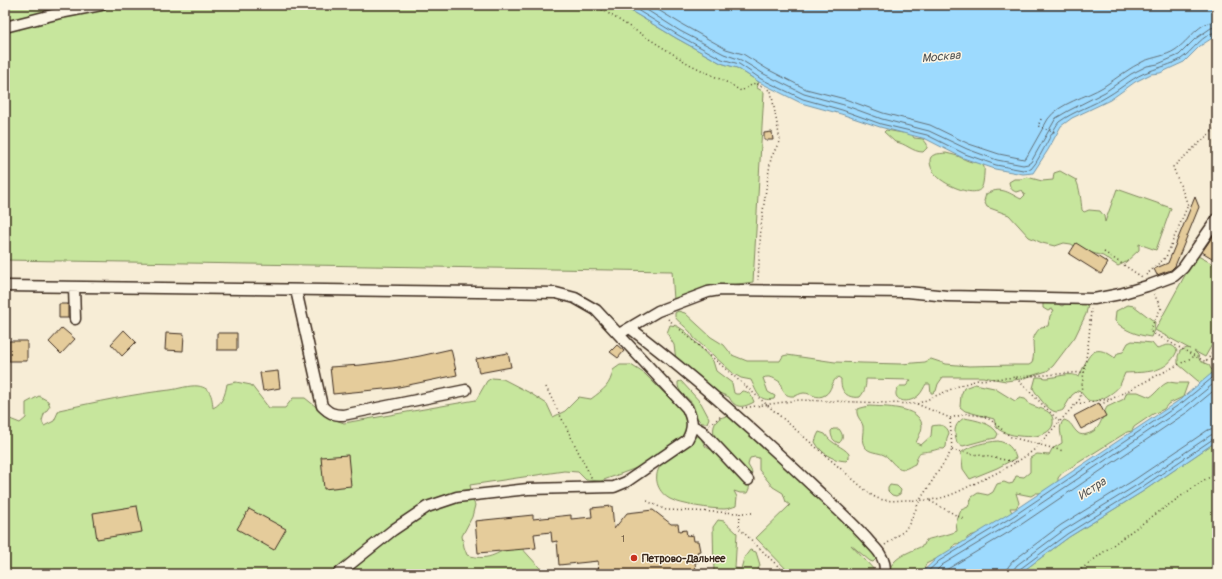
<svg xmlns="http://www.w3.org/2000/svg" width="1222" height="579" font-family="Pangolin,sans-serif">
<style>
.green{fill:#c7e69d;stroke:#81885e}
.water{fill:#9ddafe;stroke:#7694a4}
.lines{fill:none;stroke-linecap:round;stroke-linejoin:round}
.shore{stroke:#627078;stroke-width:1}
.building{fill:#e5cc9b;stroke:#3b2a1e}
.minor-casing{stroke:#3b2a1e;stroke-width:13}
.path{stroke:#3b2a1e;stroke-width:1.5;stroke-dasharray:1 3;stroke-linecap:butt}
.minor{stroke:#fcf5e5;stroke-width:10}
.poi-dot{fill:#c8321e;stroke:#fcf5e5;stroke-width:1.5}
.labels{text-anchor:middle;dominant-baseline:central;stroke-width:3;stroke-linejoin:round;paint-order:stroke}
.number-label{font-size:9px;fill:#66523d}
.poi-label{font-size:11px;font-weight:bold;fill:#3b2a1e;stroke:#fcf5e5;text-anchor:start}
.water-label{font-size:12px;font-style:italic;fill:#545656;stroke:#fcf5e5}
</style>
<rect width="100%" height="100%" fill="#f7edd6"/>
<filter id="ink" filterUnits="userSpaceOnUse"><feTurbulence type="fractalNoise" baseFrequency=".025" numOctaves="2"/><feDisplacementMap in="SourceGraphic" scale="8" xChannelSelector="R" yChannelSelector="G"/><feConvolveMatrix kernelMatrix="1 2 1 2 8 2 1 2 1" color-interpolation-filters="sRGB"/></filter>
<g filter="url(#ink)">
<!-- green -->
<path class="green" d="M5 5H621L676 38 721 63 737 68 759 82 757 88 764 92 753 282 703 289 674 300 672 271 5 260Z
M886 130 903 133 904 131 911 133 914 138 923 139 927 144V148L923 152C912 152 906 143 895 142L884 132Z
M946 153C950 154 954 155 958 156 962 158 967 161 972 162 976 163 979 161 983 165 985 168 984 171 984 174 983 188 982 194 966 191 953 188 931 178 930 162 929 153 939 154 946 153Z
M1060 171 1076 180C1080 188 1081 201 1082 210L1084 212 1089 210 1100 211 1104 216 1105 222 1117 189 1171 208 1156 250 1139 244V250L1126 262 1118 266 1103 256 1082 250 1071 244 1064 243 1055 246 1042 243 1029 237 1009 215 987 207 984 201 986 194C1001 186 1007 192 1021 199L1025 195 1022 190 1016 192C1011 190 1010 188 1009 182L1014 179H1021L1027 177 1042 181 1053 180 1054 173Z
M1196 255 1217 266V336L1205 357 1194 351 1198 355 1200 361 1209 365 1211 369 1217 373 1203 383 1198 381 1178 364V356L1180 351 1187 348 1190 349 1155 330Z
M1084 300 1088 305 1086 314 1075 337 1053 366 1047 371 1021 379 1006 381 983 377H943L938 384 936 391 933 393H931L930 384H926C924 387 922 392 919 395 905 408 888 397 900 386H906L911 380 866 379C866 387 865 391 860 397 848 399 840 392 841 379L838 377C831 381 832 391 825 395 817 400 811 393 804 393 800 393 797 396 794 396 785 397 782 391 780 382 775 379 770 375 763 378L768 392 775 396 774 399C758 402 757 392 751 380L741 378 734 374 694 338C690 329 681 325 675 317V313L678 311 685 313 711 337 724 345 732 355 747 361H780L783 356 787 355 835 362 862 363 901 364 925 362 931 359 946 364 969 366 1014 365H1029L1032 363C1037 346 1027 341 1041 327L1048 326 1050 316 1054 310 1052 309 1048 311 1043 308V302H1054L1062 306 1069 302Z
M1128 305 1134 306 1155 322 1154 330 1151 337C1137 335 1125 331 1115 321L1116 311Z
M670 325 677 326 685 331 713 361 716 371 732 383 734 393 736 394H739L742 391C749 391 752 396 754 402 743 408 735 409 729 397L717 392 676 360 674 345 667 333Z
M1132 341 1152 343 1157 349C1164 345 1173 342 1177 351 1167 374 1145 372 1125 373 1123 377 1122 381 1120 385 1116 392 1096 405 1088 400 1085 398 1082 393 1079 390L1072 395 1063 410C1062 411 1057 412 1056 412 1048 411 1036 394 1033 388L1036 377C1039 377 1042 377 1046 378 1056 378 1070 371 1079 377 1088 358 1091 340 1115 358L1118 353 1123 352 1128 343Z
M620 365H631L645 374 682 411 689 428 684 439 650 463 601 481 586 480 578 472 564 471 470 485 473 501 475 505 472 517 462 536 464 547 467 555C493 563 496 550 519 545L539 567 552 574H5V417L20 423 26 418V403L39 396 48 401 50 406 44 414 42 421 44 426 54 421 59 410C96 402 133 394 170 390 178 389 189 385 198 386 212 388 212 398 213 408 223 403 225 395 227 384L236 382 251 385 269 408H285L293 398H305L330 418 344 423 476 400 487 381 492 378 503 379 530 393 547 404 553 417 565 411 579 397 591 399C604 389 610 386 613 370Z
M681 381 701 403 709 418 707 423H702C692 415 697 411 692 403 686 395 677 393 678 382Z
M1169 382 1176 383H1188L1183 397 1168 404 1164 409 1153 414 1134 427 1132 431 1127 432 1062 473 1058 478V483L1046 493H1036L1031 496 1016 493 1019 503 1016 508H1010L1013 515 980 533 970 536 967 538V543L955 544 950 552 926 564 922 574H888C892 556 909 553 924 545L926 540C935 537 949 535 957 531L956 523 961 510 968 507 972 497 978 493 988 495 993 492 997 484 1004 482 1009 484 1013 483 1016 476 1024 477 1030 472V458L1037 454 1049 455 1052 449 1062 443C1062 435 1057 427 1064 420 1072 422 1072 428 1078 433 1080 435 1084 435 1087 434 1102 430 1101 417 1107 407L1124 399 1127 392H1138L1150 397C1158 392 1160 385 1169 382Z
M975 384 994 388 1015 401 1020 398 1025 399C1027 400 1028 402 1029 404 1036 409 1055 408 1053 424 1049 442 1007 438 997 428 995 426 995 422 994 419L965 411 960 407 961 395 964 388Z
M869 406C884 407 919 406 922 425 922 432 918 437 916 443L921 445 931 436 932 426C940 424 947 425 949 433L947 438 946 447 944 449C939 448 936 450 931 451 917 453 920 450 915 464 912 465 907 469 904 469 894 469 891 458 884 455 878 452 869 453 865 447 860 441 864 433 863 426 861 419 856 417 857 409Z
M729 415 743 424 749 434 760 439 763 449 770 451 859 534 875 555 876 559 873 562 870 561 851 545 878 574H791L756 538 790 505 786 502 783 493 773 487 759 470V458L755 457 750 458 748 465 752 472C748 481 752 485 747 493H740L734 491 737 497 736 506C733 507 728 509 724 509 712 509 681 505 670 499 659 493 653 480 659 468 662 460 688 442 696 436L700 437 706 447 716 452 728 467 731 468C724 455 703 430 720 418 723 417 727 416 729 415Z
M964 418C976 420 992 423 998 434L996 438 985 440 963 446 957 443C954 432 953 425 964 418Z
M833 429H839C843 434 844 439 839 443 833 441 831 437 831 431Z
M819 432 825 434C832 445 843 446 849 454V458L846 461C832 460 822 454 815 442L817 436Z
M998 441C1008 443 1013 448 1016 458L997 468 970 479 963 469 961 453C969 445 987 442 998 441Z
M1217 441V574H1019L1069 537 1142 492Z
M890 485 897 486 901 490 900 494 896 496 892 495 888 491V488Z
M718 520 724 521 737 533 735 568 741 569 744 558 750 550 756 552 760 565 756 574H714L713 527Z"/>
<!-- water -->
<path class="water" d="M621 5H1217V35L1200 46 1184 62 1160 73 1151 74 1135 82 1110 100 1072 118 1061 126 1048 150 1033 173 1023 174 995 169 963 158 926 139 880 127 841 114 801 103 759 82 737 68 721 63 676 38Z
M1217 369V441L1142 492 1069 537 1019 574H920L937 558 1010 513 1181 399Z"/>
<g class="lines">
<!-- shore -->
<path class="shore" d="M629 5 678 35 722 59 739 64 761 79 803 99 842 110 881 124 927 135 965 154 996 165 1023 170 1031 169 1035 164C1040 157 1055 126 1059 122 1074 111 1092 106 1108 96 1122 88 1134 76 1150 71 1160 67 1171 65 1181 59 1192 52 1203 33 1217 32
M639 5 680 31 724 54 741 60 764 74 804 94 844 105 882 119 929 131 967 149 997 160 1023 165 1028 164 1031 162 1056 118 1068 111 1105 92 1131 74 1147 66 1158 64 1179 55 1195 39 1211 28 1217 27
M650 5 683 25 726 49 743 54 767 69 806 89 845 99 883 113 930 125 969 144 999 154 1024 159 1026 158 1048 119C1059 103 1087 97 1103 87 1117 78 1129 68 1144 61 1154 57 1166 56 1175 50 1189 41 1199 21 1217 21
M925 574 939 561 1012 517 1183 402 1217 374
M933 574 942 565 1015 521 1186 406 1217 381
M941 574 946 570 1019 526 1189 411 1217 388
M1007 574 1008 567 1013 561 1061 525 1134 480 1208 430 1217 427
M1013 574 1014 569 1017 565 1064 530 1137 485 1211 435 1217 433
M1018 574 1020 569 1067 534 1139 489 1213 439 1217 438"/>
</g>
<!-- building -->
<path class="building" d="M772 132 773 140H764V133Z
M1195 197 1199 207 1175 266 1171 270 1157 275 1154 269 1168 263Z
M1217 230V261L1202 252Z
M1076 243 1108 263 1101 274 1069 254Z
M59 304H68V318H59Z
M62 328 75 339 61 354 49 342Z
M124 330 136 342 122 356 111 344Z
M166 333 184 334 183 351 165 350Z
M217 333H237V350H217Z
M9 341H27V361H9Z
M617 345 624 351 618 358 610 352Z
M451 349 457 375 394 388 333 394 330 367 361 365 392 361 420 356Z
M508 353 511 367 479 373 476 359Z
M278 371 280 388 263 391 260 373Z
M1099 403 1106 416 1081 429 1074 416Z
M348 455 351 486 324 489 321 457Z
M137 506 142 532 97 539 93 513Z
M612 506 614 529 627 513 653 510 671 524H678L679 531 686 530 687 536 693 535 694 541H698L700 551 697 552 698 562H695L696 572 693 573V574H599L598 561 559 565 557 541 552 542 551 532 534 534 536 548 478 553 475 521 533 515V519L571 515V519L592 517 591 508Z
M249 509 286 529 274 550 237 529Z"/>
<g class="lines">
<!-- minor casing -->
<g class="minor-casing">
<path id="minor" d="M5 27 60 13 101 5
M5 286 556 293 575 298 596 310 687 408C693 420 694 428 687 440L626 482 614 487 528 489 457 497 427 507 393 530 338 574
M74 287 75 319
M296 290 322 406C329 413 333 415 343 415L466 390
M630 328C696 378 758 434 818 491 835 507 853 523 868 540 872 545 877 549 880 554 884 561 886 566 884 574
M619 334 658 311 708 292 720 290 908 292 947 296 1094 299 1120 294 1147 286 1174 276 1183 268 1217 219
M693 426 702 431 748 480"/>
</g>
<!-- path -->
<path class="path" d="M595 5 689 64 728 83 741 91 755 83 771 91 780 140 771 158 766 189 761 226 758 280
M1041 119 1038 126 1057 133
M1104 252 1142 277
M1146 275 1166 257 1188 205 1173 167 1217 127
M1154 294 1163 312
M1161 308 1149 331 1206 362 1217 346
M668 319 870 494C881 502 892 501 905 500 915 500 926 501 936 499 953 496 967 487 982 480 1001 471 1019 462 1035 449L1080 399 1089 338 1091 309
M1016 378 1060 422
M546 387 592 479
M917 404 950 418 966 414 984 416 992 421 1011 437 1063 451
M1076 404 1110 399
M1100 405 1195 356
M742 408 799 400 917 404 961 385 978 380 1085 372
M710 425 721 416
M952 450 1016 462
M647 501 666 510 740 513
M930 501 965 520
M752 513H740L739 528 786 574
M885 545 904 531 909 524 920 500 952 450 950 418
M1075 574 1126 535 1204 480 1217 474"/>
<!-- minor -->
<use href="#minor" class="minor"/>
</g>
</g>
<!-- markers -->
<circle class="poi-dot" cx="634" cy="558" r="4"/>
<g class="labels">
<!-- number labels -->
<g class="number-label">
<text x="623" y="539">1</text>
</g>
<!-- poi labels -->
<g class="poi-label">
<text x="642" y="558">Петрово-Дальнее</text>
</g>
<!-- water labels -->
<g class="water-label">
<text transform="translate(941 57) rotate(-5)">Москва</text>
<text transform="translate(1092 489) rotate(-33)">Истра</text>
</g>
</g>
<!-- margin -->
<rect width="1222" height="579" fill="none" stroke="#fcf5e5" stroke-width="20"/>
<rect x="10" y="10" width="1202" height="559" fill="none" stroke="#3b2a1e" stroke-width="1.5" filter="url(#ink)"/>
</svg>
